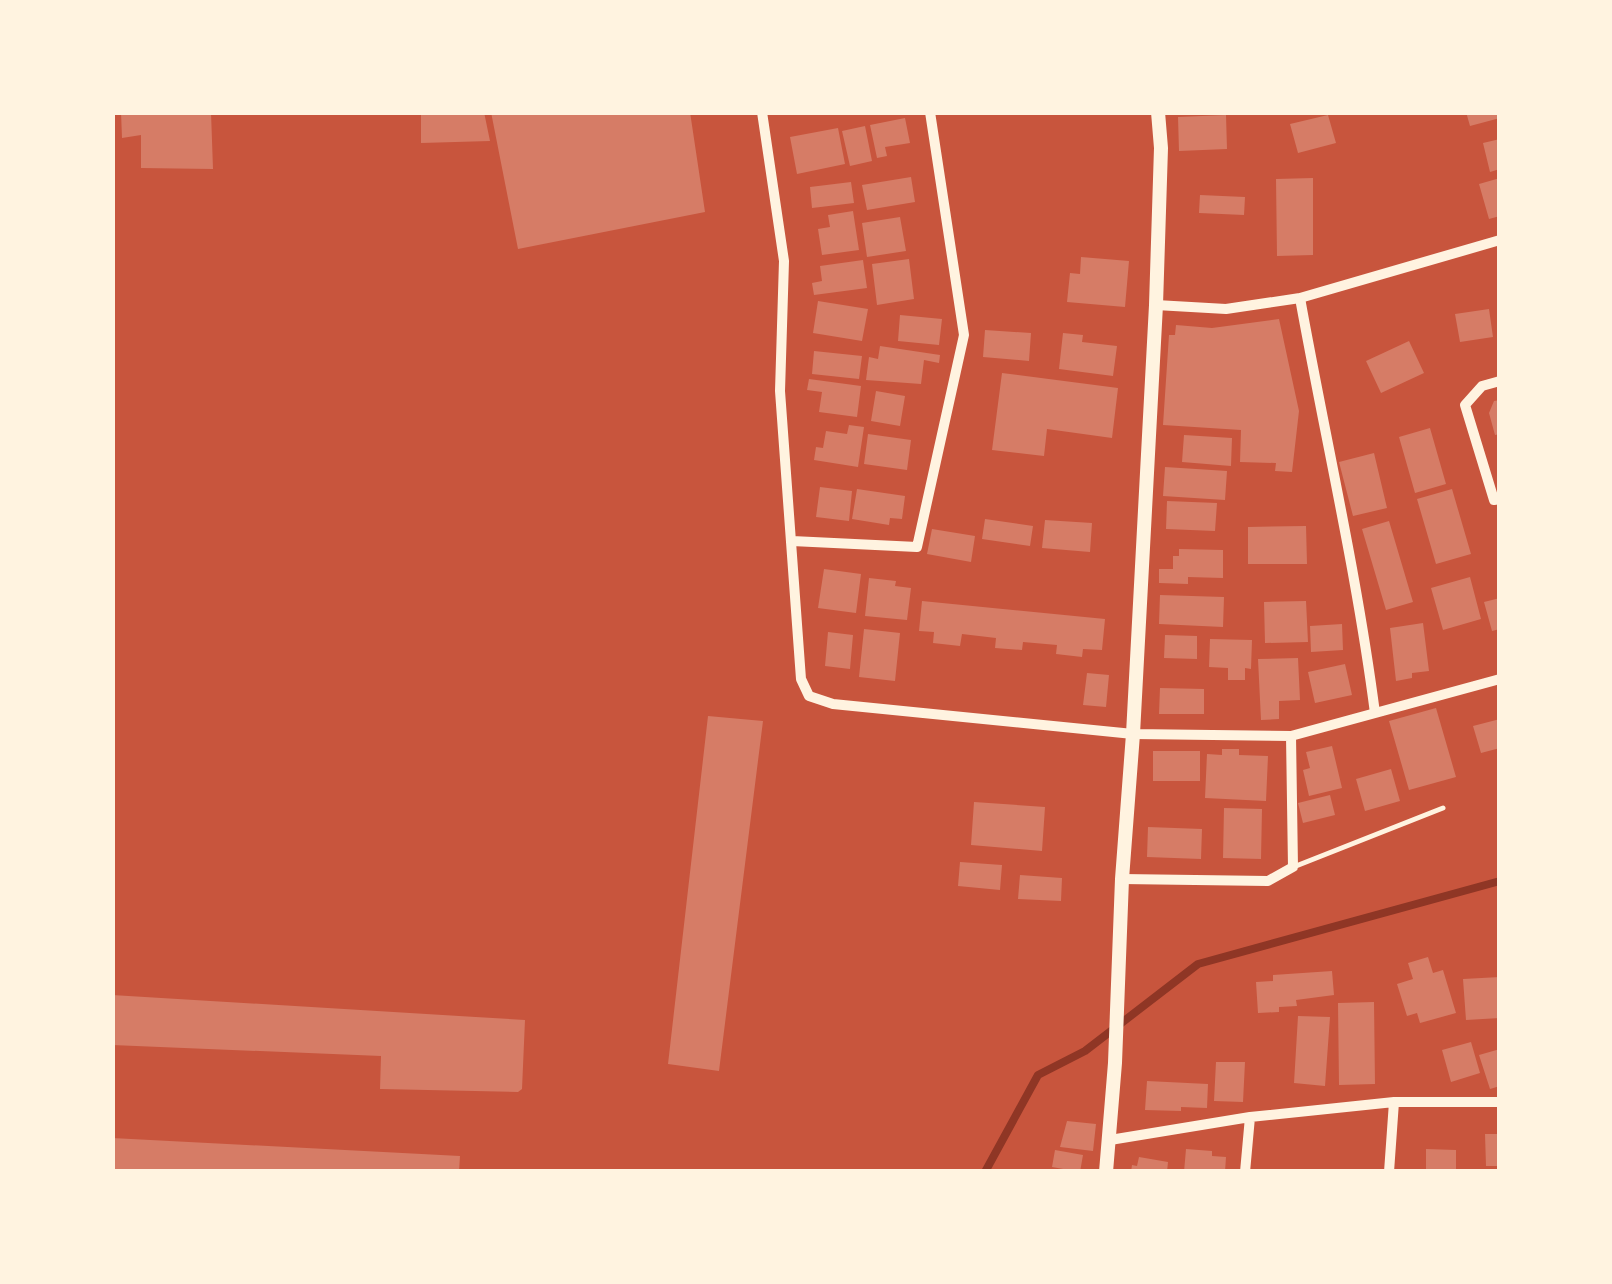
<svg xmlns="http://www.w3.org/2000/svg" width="1612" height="1284" font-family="'Sofia Sans Condensed',sans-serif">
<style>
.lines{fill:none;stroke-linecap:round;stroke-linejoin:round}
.stream{stroke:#8f3625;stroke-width:8}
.building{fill:#d67c66}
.service{stroke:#fff3e0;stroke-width:5}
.minor{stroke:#fff3e0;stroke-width:10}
.tertiary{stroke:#fff3e0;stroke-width:14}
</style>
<rect width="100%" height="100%" fill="#c8553d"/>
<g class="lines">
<!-- stream -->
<path class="stream" d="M985 1172 1038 1075 1085 1051 1198 964 1500 881"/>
</g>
<!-- building -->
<path class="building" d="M121 112H211L213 169 141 168V135L122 138Z
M421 112H484L490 141 421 143Z
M491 112H690L705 212 518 249Z
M1466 112H1500V118L1470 126Z
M1226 115 1227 149 1179 151 1178 117Z
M1328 115 1336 143 1298 153 1290 124Z
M905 118 910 143 885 147 887 156 877 158 870 125Z
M865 126 872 161 850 166 842 131Z
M838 128 845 164 797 174 790 137Z
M1500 139V169L1490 172 1483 143Z
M911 177 915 202 867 210 862 185Z
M1313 178V255L1277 256 1276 179Z
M1500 178V216L1489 219 1479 184Z
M851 182 854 203 812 208 810 187Z
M1200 195 1245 197 1244 215 1199 213Z
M853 211 859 250 822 255 818 229 830 227 828 215Z
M900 217 906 251 867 257 862 223Z
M1081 257 1129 261 1125 307 1067 302 1070 273 1080 274Z
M909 259 914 299 877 305 872 264Z
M863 260 867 288 814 295 812 283 822 281 820 266Z
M818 301 868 309 862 341 813 333Z
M1489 309 1493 337 1460 342 1455 314Z
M900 315 942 319 939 345 898 341Z
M1279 319 1299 411 1292 472 1275 471 1276 463 1240 462 1241 430 1163 425 1169 335H1175L1176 325 1212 328Z
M985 330 1031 333 1029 361 983 357Z
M1063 333 1083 335 1082 342 1117 346 1113 376 1059 369Z
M1409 341 1424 373 1381 393 1366 361Z
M880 346 940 355 939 363 924 360 921 384 866 380 869 357 878 359Z
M814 351 862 356 859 379 812 374Z
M1002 373 1118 388 1112 438 1047 429 1044 456 992 450Z
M809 379 861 386 857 417 819 412 822 392 807 390Z
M876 391 905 396 900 426 871 421Z
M1500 400V434L1495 435 1489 413 1494 401Z
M849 425 864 427 858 467 814 460 816 447 823 448 826 431 847 434Z
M1430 428 1446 484 1415 493 1399 437Z
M868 434 911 440 907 470 864 464Z
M1184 435 1232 438 1231 466 1182 462Z
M1374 453 1387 508 1353 516 1339 462Z
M1165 467 1227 471 1225 500 1163 496Z
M820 487 852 491 849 521 816 517Z
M857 489 905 496 902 519 890 518 889 525 852 519Z
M1452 489 1471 554 1436 564 1417 499Z
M1167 501 1217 503 1215 531 1166 529Z
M985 519 1033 526 1030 546 982 539Z
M1045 520 1092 523 1090 552 1042 548Z
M1389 521 1413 602 1386 610 1362 529Z
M1306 526 1307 564H1248V527Z
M932 529 975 536 971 562 927 554Z
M1179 549 1223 550V578L1188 577V584L1159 583V569H1173V556H1179Z
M824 569 861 574 856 613 818 608Z
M1470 577 1481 619 1443 630 1431 588Z
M869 578 896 581 895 586 911 588 907 620 865 616Z
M1160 595 1224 597 1223 627 1159 624Z
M1500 598V629L1492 631 1484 602Z
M922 601 1105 619 1102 650 1083 649 1082 657 1056 654 1057 645 1023 642 1022 650 995 648 996 638 962 634 960 646 933 643 934 632 919 631Z
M1306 601 1308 642 1265 643 1264 602Z
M1423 623 1429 671 1412 673V678L1396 681 1390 628Z
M1342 624 1343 650 1311 652 1310 626Z
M864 629 900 633 895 681 859 677Z
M828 632 853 635 850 669 825 666Z
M1165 635 1197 636V659L1164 658Z
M1210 639 1252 640 1251 669 1245 668V680H1228V668L1209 667Z
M1298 658 1300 700 1279 701V719L1261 720 1258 659Z
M1345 664 1352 695 1315 703 1308 672Z
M1087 673 1109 675 1106 707 1083 705Z
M1160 688 1204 689V714H1159Z
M1436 708 1456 777 1409 790 1389 721Z
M708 716 763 721 719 1071 668 1064Z
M1500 719V748L1481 753 1473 726Z
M1332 746 1342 788 1309 796 1303 770 1310 768 1306 752Z
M1222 749H1239V755L1268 756 1266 801 1205 798 1207 754 1222 755Z
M1153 751H1200V781H1153Z
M1391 769 1400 801 1365 811 1356 779Z
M1330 795 1335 815 1303 823 1298 803Z
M974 802 1045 807 1042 851 971 845Z
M1224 808 1262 809 1261 859 1223 858Z
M1148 827 1202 829 1201 859 1147 857Z
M960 862 1002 865 1000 890 958 886Z
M1020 875 1062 878 1061 901 1018 899Z
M1428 957 1433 973 1443 970 1456 1013 1420 1023 1417 1013 1407 1016 1397 984 1413 979 1408 963Z
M1332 971 1334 995 1296 1000 1297 1006 1279 1007V1012L1258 1013 1256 982 1273 981V975Z
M1500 977V1018L1466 1020 1463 979Z
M112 995 525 1020 522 1089 518 1092 380 1089 381 1056 112 1045Z
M1374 1002 1375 1084 1339 1085 1338 1003Z
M1298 1016 1330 1017 1325 1086 1294 1083Z
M1471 1042 1480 1073 1451 1082 1442 1050Z
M1500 1049V1086L1490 1089 1479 1055Z
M1216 1062H1245L1243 1102 1214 1101Z
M1147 1081 1208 1084 1207 1108 1181 1107V1111L1145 1110Z
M1067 1121 1096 1124 1093 1151 1060 1147Z
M1485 1134H1500V1166H1486Z
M112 1138 460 1156 459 1172H112Z
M1186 1149 1212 1151V1156L1226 1157 1225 1172H1184Z
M1426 1149 1456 1150V1172H1426Z
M1055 1150 1083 1155 1080 1172 1052 1167Z
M1139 1157 1168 1162 1167 1172H1131L1132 1165 1137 1166Z"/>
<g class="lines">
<!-- service -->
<path class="service" d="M1296 866 1443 808"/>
<!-- minor -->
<path class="minor" d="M762 112 784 261 780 391 801 679 809 696 833 704 1133 734 1291 736 1500 679
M1300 298C1325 437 1357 574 1375 713
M1156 305 1226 309 1300 298 1500 240
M1500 381 1482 386 1465 405 1494 500 1500 499
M792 541 917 547 964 335 930 112
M1122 879 1268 881 1293 867 1291 736
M1110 1140 1250 1117 1394 1102H1500
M1245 1172 1250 1117
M1389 1172 1394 1102"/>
<!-- tertiary -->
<path class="tertiary" d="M1106 1172 1115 1063 1122 879 1133 734 1156 305 1161 148 1158 112"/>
</g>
<!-- border -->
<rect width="1612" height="1284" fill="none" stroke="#fff3e0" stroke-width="230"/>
</svg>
